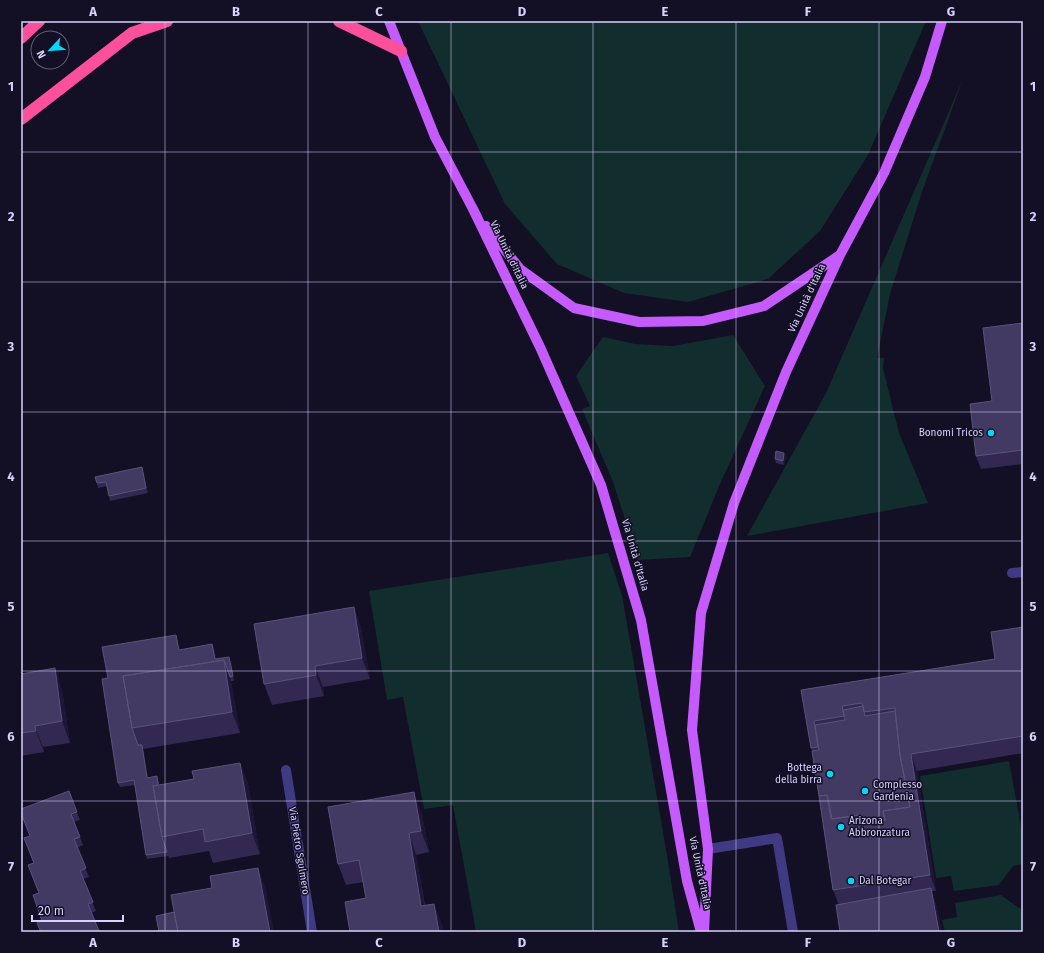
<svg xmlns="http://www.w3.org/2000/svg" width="1044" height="953" font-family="'Fira Sans',sans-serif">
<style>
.green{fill:#122d2d}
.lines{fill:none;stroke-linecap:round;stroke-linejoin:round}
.lane{stroke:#3f3a82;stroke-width:10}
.street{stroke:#3f3a82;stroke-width:10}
.primary{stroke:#c55bfc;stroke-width:10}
.highway{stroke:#fc4f9c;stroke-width:12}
.wall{fill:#322851}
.shaded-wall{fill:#1e1637}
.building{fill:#433a64;stroke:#5b527c}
.grid{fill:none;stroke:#d8d2fe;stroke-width:1;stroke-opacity:0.55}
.poi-dot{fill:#04d8f8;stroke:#130f24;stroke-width:1.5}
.labels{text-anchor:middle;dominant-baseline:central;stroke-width:3;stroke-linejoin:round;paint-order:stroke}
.street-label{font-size:10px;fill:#d8d2fe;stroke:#130f24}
.poi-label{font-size:10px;fill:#d8d2fe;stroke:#130f24;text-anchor:start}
.neatline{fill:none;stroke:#d8d2fe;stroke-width:1.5}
.grid-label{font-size:13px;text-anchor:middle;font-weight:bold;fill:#d8d2fe}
</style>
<rect width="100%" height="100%" fill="#130f24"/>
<!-- green -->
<path class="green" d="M418 21H926L868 155 820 231 768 279 688 302 624 293 557 264 505 204Z
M963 79 922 192 890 294 877 358H884L883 368 899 433 928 503 747 536 826 393Z
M733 335 765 386 720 484 690 557 638 560 613 482 582 409 590 406 576 376 603 337 635 344 673 346Z
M608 553 622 595 667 855 679 932H476L453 805 424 809 403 697 387 700 369 591Z
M1009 761 1023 837V864L1013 866 999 885 954 891 951 876 936 878 920 776Z
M1001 895 1022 910 1023 932H945L942 920 957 917 955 903Z"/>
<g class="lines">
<!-- lane -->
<path class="lane" d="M708 849 777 838 793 932"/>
<!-- street -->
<path class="street" d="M1012 573 1023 572
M286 770 312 932"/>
<!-- primary -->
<path class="primary" d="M389 21 435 137 473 209 540 347 601 485 641 620 687 881 701 932
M486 226 520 269 574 308 639 322 703 321 764 306 840 255
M704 932 708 849 692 730 701 613 734 503 786 372 840 255 884 173 925 77 942 21"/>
<!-- highway -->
<path class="highway" d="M339 21 401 51
M21 38 39 21
M21 119 132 33 167 21"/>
</g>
<!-- wall -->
<path class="wall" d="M1023 323V464L981 469 976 456 992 401Z
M784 453 786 457 784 465 776 463 775 459Z
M142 467 143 472 148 493 110 501 107 486 98 488 97 483Z
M354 607 361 628 370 679 323 687 324 696 272 705 264 684Z
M1023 627V753L917 771 936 891H932L936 904 942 932H840L839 905 833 890 812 751 811 748 801 690 995 659Z
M176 635 177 639 179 650 212 644 214 648 216 659 229 657 231 662 234 681H231L240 733 143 749 148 778 159 781V785L194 779 240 763 248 784 260 854 213 863 209 851 169 858 168 855V856L147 859 146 855 135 785 120 787 118 783 108 678Z
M55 668 62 690 70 743 43 747 44 752 21 756V674Z
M69 791 80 820 74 822 83 845 77 848 89 877 83 879 96 911 91 913 99 932H40L37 923 42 921 39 893 28 865 33 863 30 836Z
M422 814 429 852 416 855 425 905 434 904 442 925 443 932H350L366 898 363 882 346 885 338 864Z"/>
<!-- shaded-wall -->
<path class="shaded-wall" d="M784 453 786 457 784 465 783 461Z
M142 467 143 472 148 493 146 488Z
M354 607 361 628 370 679 362 658Z
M212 644 214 648 217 664 215 659Z
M229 657 231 662 234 681 233 676Z
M224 660 231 681 240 733 232 712Z
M315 666 323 687 324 696 316 675Z
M55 668 62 690 70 743 62 721Z
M35 726 43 747 44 752 36 731Z
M142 745 143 749 148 782 147 778Z
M911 754 917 771 936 891 930 875Z
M240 763 248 784 260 854 252 833Z
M414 792 422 814 429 852 421 831Z
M409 833 416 855 428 927 421 906Z
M258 868 266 889 274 932H270Z
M931 888 936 904 942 932H939Z
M434 904 442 925 443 932H439Z"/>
<!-- building -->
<path class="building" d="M1023 323V450L976 456 970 404 992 401 983 328Z
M776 451 784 453 783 461 775 459Z
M142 467 146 488 109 496 106 482 97 483 95 477Z
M354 607 362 658 315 666 316 675 264 684 254 624Z
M1023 627V736L911 754 930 875 833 890 819 796 827 795 831 819 859 815 860 824 885 820 883 811 910 807 900 755 895 708 864 712 862 703 842 706 844 716 814 721 818 747 811 748 801 690 995 659 991 632Z
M176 635 179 650 212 644 215 659 229 657 233 676 230 677 224 660 123 676 132 728 138 745H142L147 778 157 776 158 785 153 786 162 837 167 852 146 855 134 780 118 783 102 679 108 678 102 647Z
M224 660 232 712 132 728 123 676Z
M55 668 62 721 35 726 36 731 21 733V674Z
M863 706 865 716 895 711 900 755 910 807 883 811 885 820 861 824 860 818 859 815 832 819 828 798 827 795 819 796 812 751 819 750 815 725 845 720 843 710Z
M240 763 252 833 205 842 203 829 162 837 153 786 194 779 192 771Z
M69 791 77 812 71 814 80 837 74 839 86 868 80 871 93 902 88 904 99 931 95 932H41L37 923 42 921 33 895 39 893 28 865 34 863 24 838 30 836 21 813V809Z
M414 792 421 831 409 833 421 906 434 904 439 932H350L345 902 366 898 363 882 359 860 338 864 328 807Z
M258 868 270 932H178L171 895 212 888 210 876Z
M931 888 939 932H840L836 905Z
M174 912 178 932H159L156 916Z"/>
<!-- grid -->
<path class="grid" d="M165 21V932M308 21V932M451 21V932M593 21V932M736 21V932M879 21V932M21 152H1023M21 282H1023M21 412H1023M21 541H1023M21 671H1023M21 801H1023"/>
<!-- markers -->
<g class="poi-dot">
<circle cx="991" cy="433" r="4"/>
<circle cx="830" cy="774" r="4"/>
<circle cx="865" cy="791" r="4"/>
<circle cx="841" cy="827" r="4"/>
<circle cx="851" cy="881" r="4"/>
</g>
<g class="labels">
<!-- street labels -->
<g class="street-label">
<text transform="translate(509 255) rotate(64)">Via Unità d'Italia</text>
<text transform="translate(807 298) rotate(-65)">Via Unità d'Italia</text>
<text transform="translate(635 555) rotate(74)">Via Unità d'Italia</text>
<text transform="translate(299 851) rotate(81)">Via Pietro Sgulmero</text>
<text transform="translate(700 873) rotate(78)">Via Unità d'Italia</text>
</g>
<!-- poi labels -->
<g class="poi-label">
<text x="983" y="433" text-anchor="end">Bonomi Tricos</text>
<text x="822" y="768" text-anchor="end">Bottega<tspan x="822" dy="12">della birra</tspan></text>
<text x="873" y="785">Complesso<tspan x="873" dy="12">Gardenia</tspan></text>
<text x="849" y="821">Arizona<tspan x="849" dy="12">Abbronzatura</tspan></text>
<text x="859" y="881">Dal Botegar</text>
</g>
</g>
<!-- border -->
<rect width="1044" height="953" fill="none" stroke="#130f24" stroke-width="44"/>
<!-- north arrow -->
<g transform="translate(50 50) rotate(244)"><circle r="19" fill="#130f24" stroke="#625d7b"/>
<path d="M0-3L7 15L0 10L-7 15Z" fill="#04d8f8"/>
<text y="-6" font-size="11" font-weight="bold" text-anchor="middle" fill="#d8d2fe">N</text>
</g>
<!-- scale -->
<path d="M32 915v6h91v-6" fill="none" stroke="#d8d2fe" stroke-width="2"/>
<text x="38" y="915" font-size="12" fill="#d8d2fe" stroke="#130f24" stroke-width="3" paint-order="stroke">20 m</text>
<rect x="22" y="22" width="1000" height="909" class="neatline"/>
<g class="grid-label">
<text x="93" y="16">A</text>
<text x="236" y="16">B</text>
<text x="379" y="16">C</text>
<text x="522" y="16">D</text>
<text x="665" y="16">E</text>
<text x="808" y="16">F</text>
<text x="951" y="16">G</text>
<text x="11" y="91">1</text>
<text x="1033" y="91">1</text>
<text x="11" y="221">2</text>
<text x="1033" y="221">2</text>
<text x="11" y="351">3</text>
<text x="1033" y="351">3</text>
<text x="11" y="481">4</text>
<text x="1033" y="481">4</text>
<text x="11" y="611">5</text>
<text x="1033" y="611">5</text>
<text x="11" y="741">6</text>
<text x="1033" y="741">6</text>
<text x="11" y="871">7</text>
<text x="1033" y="871">7</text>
<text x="93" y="947">A</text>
<text x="236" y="947">B</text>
<text x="379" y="947">C</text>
<text x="522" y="947">D</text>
<text x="665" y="947">E</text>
<text x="808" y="947">F</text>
<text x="951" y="947">G</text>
</g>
</svg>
